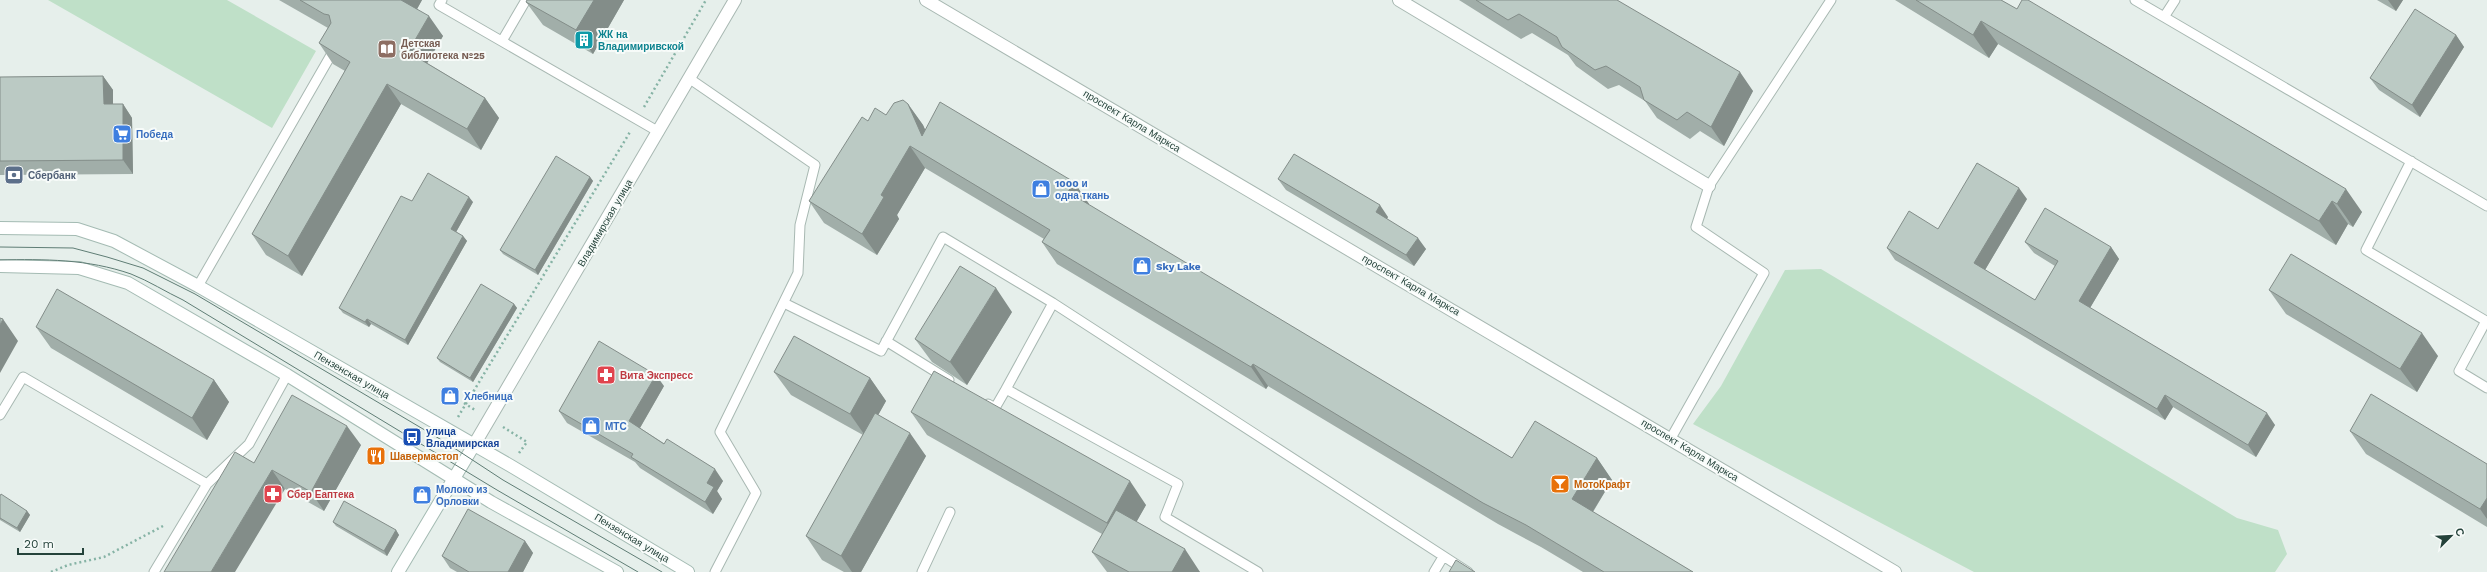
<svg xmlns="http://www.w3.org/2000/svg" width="2487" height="572" font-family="'Work Sans',sans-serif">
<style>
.green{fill:#bfe0c8}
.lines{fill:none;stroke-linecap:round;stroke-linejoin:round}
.service-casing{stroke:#a8b8b2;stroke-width:11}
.minor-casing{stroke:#a8b8b2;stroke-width:14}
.tertiary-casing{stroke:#a8b8b2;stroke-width:14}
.secondary-casing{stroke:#a4bbb3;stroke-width:14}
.path{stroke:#86b3a5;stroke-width:2.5;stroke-dasharray:2 3;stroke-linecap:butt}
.service{stroke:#fff;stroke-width:9}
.minor{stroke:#fff;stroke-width:12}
.tertiary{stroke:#fff;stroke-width:12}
.secondary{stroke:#fff;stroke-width:12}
.tram{stroke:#5f7d75;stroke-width:1}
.wall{fill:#a1aea9}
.shaded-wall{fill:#838d89}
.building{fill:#bbcac4;stroke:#838d89}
.labels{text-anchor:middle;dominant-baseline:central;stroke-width:4;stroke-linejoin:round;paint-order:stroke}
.culture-label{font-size:10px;font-weight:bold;fill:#0d838f;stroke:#f7fbf9;text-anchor:start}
.education-label{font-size:10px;font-weight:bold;fill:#785e54;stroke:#f7fbf9;text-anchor:start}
.street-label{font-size:10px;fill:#24423a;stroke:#f7fbf9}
.shop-label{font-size:10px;font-weight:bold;fill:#366cbe;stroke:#f7fbf9;text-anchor:start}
.service-label{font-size:10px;font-weight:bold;fill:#4e5e75;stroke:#f7fbf9;text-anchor:start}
.health-label{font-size:10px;font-weight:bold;fill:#be3a42;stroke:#f7fbf9;text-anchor:start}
.transit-label{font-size:10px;font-weight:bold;fill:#164399;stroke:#f7fbf9;text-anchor:start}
.food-label{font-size:10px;font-weight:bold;fill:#c56008;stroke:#f7fbf9;text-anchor:start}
</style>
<rect width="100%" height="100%" fill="#e6efeb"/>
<!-- green -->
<path class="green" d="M48 0H227L316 51 272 128Z
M1821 269 2237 518 2278 530 2287 554 2275 572H1974L1693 424 1721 386 1785 270Z"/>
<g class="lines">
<!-- service casing -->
<g class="service-casing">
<path id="service" d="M442 0 439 5 659 132
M2135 0 2164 17 2175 0
M2164 17 2487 206
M502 41 526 0
M690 79 815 165 800 225 798 273 720 432 756 493 715 572
M2411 161 2366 250 2486 321 2459 371 2487 388
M198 286 335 48
M784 303 881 351 943 237 1053 303 1468 572
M1053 303 1006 389 1178 484 1165 517 1258 572
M886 341 949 380
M988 404 995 408 1006 389
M0 415 23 377 207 484
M1671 438 1764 273 1696 227 1709 186 1831 0
M154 572 207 484 249 444 287 375
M922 572 950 512
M1434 572 1443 557"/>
</g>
<!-- minor casing -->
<g class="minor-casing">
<path id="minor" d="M926 0 1895 572
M1399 0 1709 186"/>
</g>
<!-- tertiary casing -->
<g class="tertiary-casing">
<path id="tertiary" d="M474 445 735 0"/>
</g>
<!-- secondary casing -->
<g class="secondary-casing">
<path id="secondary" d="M0 228 77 229 114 241 198 286 511 466 688 572
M0 266 79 268 128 283 287 375 491 502 617 572
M398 572 474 445"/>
</g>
<!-- path -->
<path class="path" d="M644 107 706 0
M464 403 475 410
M458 417 630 132
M503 427 527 442 519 453
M51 572 68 565 104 557 163 526"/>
<!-- service -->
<use href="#service" class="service"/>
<!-- minor -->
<use href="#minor" class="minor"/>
<!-- tertiary -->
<use href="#tertiary" class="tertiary"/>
<!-- secondary -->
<use href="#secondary" class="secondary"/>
<!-- tram -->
<path class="tram" d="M0 247 73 248 107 257 143 268 195 294 445 442 503 480 662 572
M0 260C44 259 88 259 131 274 149 281 166 292 183 300L497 490 638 572"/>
</g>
<!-- wall -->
<path class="wall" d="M279 0H422L417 9 443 36 427 63 485 98 499 118 481 150 401 104 302 276 266 255 252 234 345 71 333 64 319 43 328 28Z
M527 0H624L593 54 543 25 526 2Z
M1459 0H1617L1753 91 1724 146 1700 131 1690 139 1657 118 1645 101 1619 85 1608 89 1576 66 1568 55 1532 33 1521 39Z
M1895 0H2001L2362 212 2353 227 2348 224 2336 245 1998 44 1989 58Z
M2377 0H2403L2396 11Z
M2456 35 2464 47 2420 117 2379 90 2370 78Z
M103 76 113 90V104H123L132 118 133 174 0 175V77Z
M908 104 923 125 925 130 1074 182 1089 204 1088 205 1512 458H1597L1612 480 1593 512 1693 572H1583L1541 547 1498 524 1268 386 1266 389 1057 264 1042 242 1044 239 925 168 897 215 899 219 877 255 824 223 809 201 868 121 886 115Z
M590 177 593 181 538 275 503 254 500 250Z
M1278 179 1388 217 1387 219 1426 249 1414 266 1286 190Z
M2027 199 1985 270 2035 300 2055 266 2034 253 2025 242 2111 247 2119 259 2090 308 2275 425 2256 457 2173 407 2165 420 1895 260 1887 248 1938 229Z
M412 201 473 202 456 232 463 236 467 241 408 345 371 324 369 327 343 313 339 308Z
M2269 290 2438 356 2417 392 2286 314Z
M514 304 517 308 473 382 440 362 437 358Z
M1012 312 967 385 932 362 915 339Z
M36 327 214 380 229 402 207 440 51 348Z
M774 372 870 378 886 401 878 415 926 456 861 572H844L822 560 806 536 863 435 791 395Z
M664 386 640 428 723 481 717 491 722 499 713 514 640 468 635 462 567 423 559 411Z
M911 412 1146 505 1136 522 1200 572H1107L1092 552 1102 534 927 435Z
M2350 431 2487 464V527L2366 454Z
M361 445 324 511 285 489 254 463Z
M0 496 27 511 30 515 20 532 0 520Z
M333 522 396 530 399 535 387 556 336 526Z
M525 541 533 553 523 572H457L450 568 442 556Z"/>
<!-- shaded-wall -->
<path class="shaded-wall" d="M399 0H422L412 18Z
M594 0H624L593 54 576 30Z
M2388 0H2403L2396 11Z
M429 16 443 36 422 72 408 52Z
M1981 21 1998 44 1989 58 1973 35Z
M2456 35 2464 47 2420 117 2412 105Z
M1740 72 1753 91 1724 146 1711 127Z
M103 76 113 90V118L104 104Z
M387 84 401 104 302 276 288 256Z
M485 98 499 118 481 150 467 129Z
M123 104 132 118 133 174 123 160Z
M908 104 923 125 938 157 922 136Z
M910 146 925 168 897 215 899 219 877 255 862 234 881 195Z
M590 177 593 181 538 275 535 270Z
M1074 182 1089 204 1083 214 1068 192Z
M2019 188 2027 199 1982 275 1974 263Z
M2346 189 2362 212 2353 227 2337 204Z
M469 197 473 202 455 234 451 229Z
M2332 201 2348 224 2336 245 2319 221Z
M1380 205 1388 217 1384 223 1376 212Z
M463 236 467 241 408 345 405 340Z
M1418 238 1426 249 1414 266 1406 255Z
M2111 247 2119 259 2087 313 2079 301Z
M996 288 1012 312 967 385 950 362Z
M514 304 517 308 473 382 470 378Z
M3 319 18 341 0 373V325Z
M367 319 371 324 369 327 365 322Z
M2422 333 2438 356 2417 392 2400 369Z
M1253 364 1268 386 1266 389 1251 367Z
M656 375 664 386 637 433 629 421Z
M870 378 886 401 866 437 850 414Z
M214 380 229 402 207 440 192 418Z
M2165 395 2173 407 2165 420 2157 409Z
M2267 413 2275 425 2256 457 2248 445Z
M347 426 361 445 324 511 311 492Z
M910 433 926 456 861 572H852L841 556Z
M1597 458 1612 480 1587 521 1572 499Z
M715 469 723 481 717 491 722 499 713 514 705 502 707 483Z
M272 470 285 489 235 572H211Z
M1130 481 1146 505 1123 546 1107 523Z
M2487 498V519L2480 509Z
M27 511 30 515 20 532 17 528Z
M396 530 399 535 387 556 384 551Z
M525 541 533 553 523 572H508Z
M1185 549 1200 572H1172Z"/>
<!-- building -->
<path class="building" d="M300 0H401L429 16 408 52 485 98 467 129 387 84 288 256 252 234 350 62 319 43 331 23 329 15 324 14Z
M527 0H594L576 30 526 2Z
M1476 0H1617L1740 72 1711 127 1687 112 1677 120 1644 100 1640 87 1606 66 1595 70 1562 47 1557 37 1519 14 1508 20Z
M1916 0H2001L2017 9 2022 0H2028L2346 189 2337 204 2332 201 2319 221 1981 21 1973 35Z
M2415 9 2456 35 2412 105 2370 78Z
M103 76 104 104H123V160L0 161V77Z
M903 100 908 104 922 136 940 102 1074 182 1068 192 1512 458 1535 421 1597 458 1572 499 1693 572H1604L1526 525 1483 503 1253 364 1251 367 1042 242 1050 230 910 146 881 195 884 197 862 234 809 201 862 117 868 121 875 108 886 115 894 103Z
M1294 154 1380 205 1376 212 1418 238 1406 255 1278 179Z
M556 156 590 177 535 270 500 250Z
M1977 163 2019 188 1974 263 2035 300 2058 261 2025 242 2045 208 2111 247 2079 301 2267 413 2248 445 2165 395 2157 409 1887 248 1909 211 1938 229Z
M428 173 469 197 451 229 463 236 405 340 367 319 365 322 339 308 401 196 412 201Z
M2291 254 2422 333 2400 369 2269 290Z
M960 266 996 288 950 362 915 339Z
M481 284 514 304 470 378 437 358Z
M57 289 214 380 192 418 36 327Z
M0 318 3 319 0 325Z
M794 336 870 378 850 414 774 372Z
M599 341 656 375 629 421 664 444 667 439 715 469 707 483 714 487 705 502 631 457 633 454 559 411Z
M934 371 1130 481 1107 523 911 412Z
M2371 394 2487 464V498L2480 509 2350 431Z
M292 395 347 426 311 492 272 470 211 572H164L235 452 254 463Z
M875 413 910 433 841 556 806 536Z
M1 494 27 511 17 528 0 518V496Z
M344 501 396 530 384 551 333 522Z
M468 509 525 541 508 572H469L442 556Z
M1116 510 1185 549 1172 572H1129L1092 552Z
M1456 560 1475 572H1449Z"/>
<!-- icons -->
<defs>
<g id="building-square" transform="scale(1)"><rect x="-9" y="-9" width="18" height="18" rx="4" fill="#0f9aa8" stroke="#f7fbf9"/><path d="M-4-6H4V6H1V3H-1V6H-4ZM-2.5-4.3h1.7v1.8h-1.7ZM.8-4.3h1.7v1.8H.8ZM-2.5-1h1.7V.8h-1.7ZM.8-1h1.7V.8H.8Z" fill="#fff"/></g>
<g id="library-square" transform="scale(1)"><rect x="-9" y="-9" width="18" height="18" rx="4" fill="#8d6e63" stroke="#f7fbf9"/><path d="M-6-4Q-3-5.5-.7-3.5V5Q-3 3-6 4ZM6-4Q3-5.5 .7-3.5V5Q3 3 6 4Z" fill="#fff"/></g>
<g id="supermarket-square" transform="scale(1)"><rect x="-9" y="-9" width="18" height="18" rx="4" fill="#3f7fe0" stroke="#f7fbf9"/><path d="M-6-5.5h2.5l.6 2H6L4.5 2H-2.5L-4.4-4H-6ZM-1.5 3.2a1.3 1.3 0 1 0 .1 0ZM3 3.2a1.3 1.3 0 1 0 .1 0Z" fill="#fff"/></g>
<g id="bank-square" transform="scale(1)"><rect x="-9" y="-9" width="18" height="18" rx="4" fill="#5c6f8a" stroke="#f7fbf9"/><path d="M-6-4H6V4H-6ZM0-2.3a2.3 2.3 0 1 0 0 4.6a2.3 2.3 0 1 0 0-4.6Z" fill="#fff"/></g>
<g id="shop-square" transform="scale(1)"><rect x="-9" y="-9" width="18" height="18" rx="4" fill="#3f7fe0" stroke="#f7fbf9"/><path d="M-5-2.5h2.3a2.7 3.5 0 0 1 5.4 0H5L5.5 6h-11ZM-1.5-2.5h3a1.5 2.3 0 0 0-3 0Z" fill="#fff"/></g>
<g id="pharmacy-square" transform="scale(1)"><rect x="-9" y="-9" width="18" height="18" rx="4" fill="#e0444e" stroke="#f7fbf9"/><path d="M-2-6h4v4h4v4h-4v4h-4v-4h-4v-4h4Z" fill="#fff"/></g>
<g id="bus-square" transform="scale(1)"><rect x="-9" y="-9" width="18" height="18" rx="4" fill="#1a4fb4" stroke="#f7fbf9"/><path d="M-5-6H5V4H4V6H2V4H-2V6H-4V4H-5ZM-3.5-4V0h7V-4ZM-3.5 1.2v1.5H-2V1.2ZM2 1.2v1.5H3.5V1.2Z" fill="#fff"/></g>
<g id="restaurant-square" transform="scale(1)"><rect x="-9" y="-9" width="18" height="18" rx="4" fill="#e8710a" stroke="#f7fbf9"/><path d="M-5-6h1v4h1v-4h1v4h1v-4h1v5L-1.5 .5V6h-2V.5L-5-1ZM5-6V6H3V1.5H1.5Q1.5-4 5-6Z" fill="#fff"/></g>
<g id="bar-square" transform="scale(1)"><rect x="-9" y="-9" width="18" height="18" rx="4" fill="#e8710a" stroke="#f7fbf9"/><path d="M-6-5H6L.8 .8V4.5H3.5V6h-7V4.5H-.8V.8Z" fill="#fff"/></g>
</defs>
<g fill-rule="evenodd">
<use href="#building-square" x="584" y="40"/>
<use href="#library-square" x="387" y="49"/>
<use href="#supermarket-square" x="122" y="134"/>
<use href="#bank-square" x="14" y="175"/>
<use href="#shop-square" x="1041" y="189"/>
<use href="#shop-square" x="1142" y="266"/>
<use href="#pharmacy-square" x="606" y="375"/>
<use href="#shop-square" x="450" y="396"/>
<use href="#shop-square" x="591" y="426"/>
<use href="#bus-square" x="412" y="437"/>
<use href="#restaurant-square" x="376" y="456"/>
<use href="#bar-square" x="1560" y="484"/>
<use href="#pharmacy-square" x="273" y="494"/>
<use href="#shop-square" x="422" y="495"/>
</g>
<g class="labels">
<!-- culture labels -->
<g class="culture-label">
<text x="598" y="34">ЖК на<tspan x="598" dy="12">Владимиривской</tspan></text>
</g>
<!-- education labels -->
<g class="education-label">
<text x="401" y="43">Детская<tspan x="401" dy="12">библиотека №25</tspan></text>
</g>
<!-- street labels -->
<g class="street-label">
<text transform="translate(1132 121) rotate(31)">проспект Карла Маркса</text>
<text transform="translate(605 223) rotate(-60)">Владимирская улица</text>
<text transform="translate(1411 285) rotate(30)">проспект Карла Маркса</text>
<text transform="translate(352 375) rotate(30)">Пензенская улица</text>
<text transform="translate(1690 450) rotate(31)">проспект Карла Маркса</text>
<text transform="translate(632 538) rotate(31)">Пензенская улица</text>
</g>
<!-- shop labels -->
<g class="shop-label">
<text x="136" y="134">Победа</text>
<text x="1055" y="183">1000 и<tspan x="1055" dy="12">одна ткань</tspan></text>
<text x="1156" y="266">Sky Lake</text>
<text x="464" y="396">Хлебница</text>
<text x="605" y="426">МТС</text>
<text x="436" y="489">Молоко из<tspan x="436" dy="12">Орловки</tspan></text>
</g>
<!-- service labels -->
<g class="service-label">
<text x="28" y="175">Сбербанк</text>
</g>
<!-- health labels -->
<g class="health-label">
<text x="620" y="375">Вита Экспресс</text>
<text x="287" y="494">Сбер Еаптека</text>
</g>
<!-- transit labels -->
<g class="transit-label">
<text x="426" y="431">улица<tspan x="426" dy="12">Владимирская</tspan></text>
</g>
<!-- food labels -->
<g class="food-label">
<text x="390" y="456">Шавермастоп</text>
<text x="1574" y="484">МотоКрафт</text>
</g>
</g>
<!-- north arrow -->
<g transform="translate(2451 536) rotate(66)" stroke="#f7fbf9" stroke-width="3" paint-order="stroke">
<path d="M0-3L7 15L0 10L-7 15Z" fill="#24423a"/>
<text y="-6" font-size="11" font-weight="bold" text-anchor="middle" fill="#24423a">С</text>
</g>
<!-- scale -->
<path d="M18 548v6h65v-6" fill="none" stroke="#24423a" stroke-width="2"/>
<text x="24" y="548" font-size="12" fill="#24423a" stroke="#f7fbf9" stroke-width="3" paint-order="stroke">20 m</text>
</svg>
